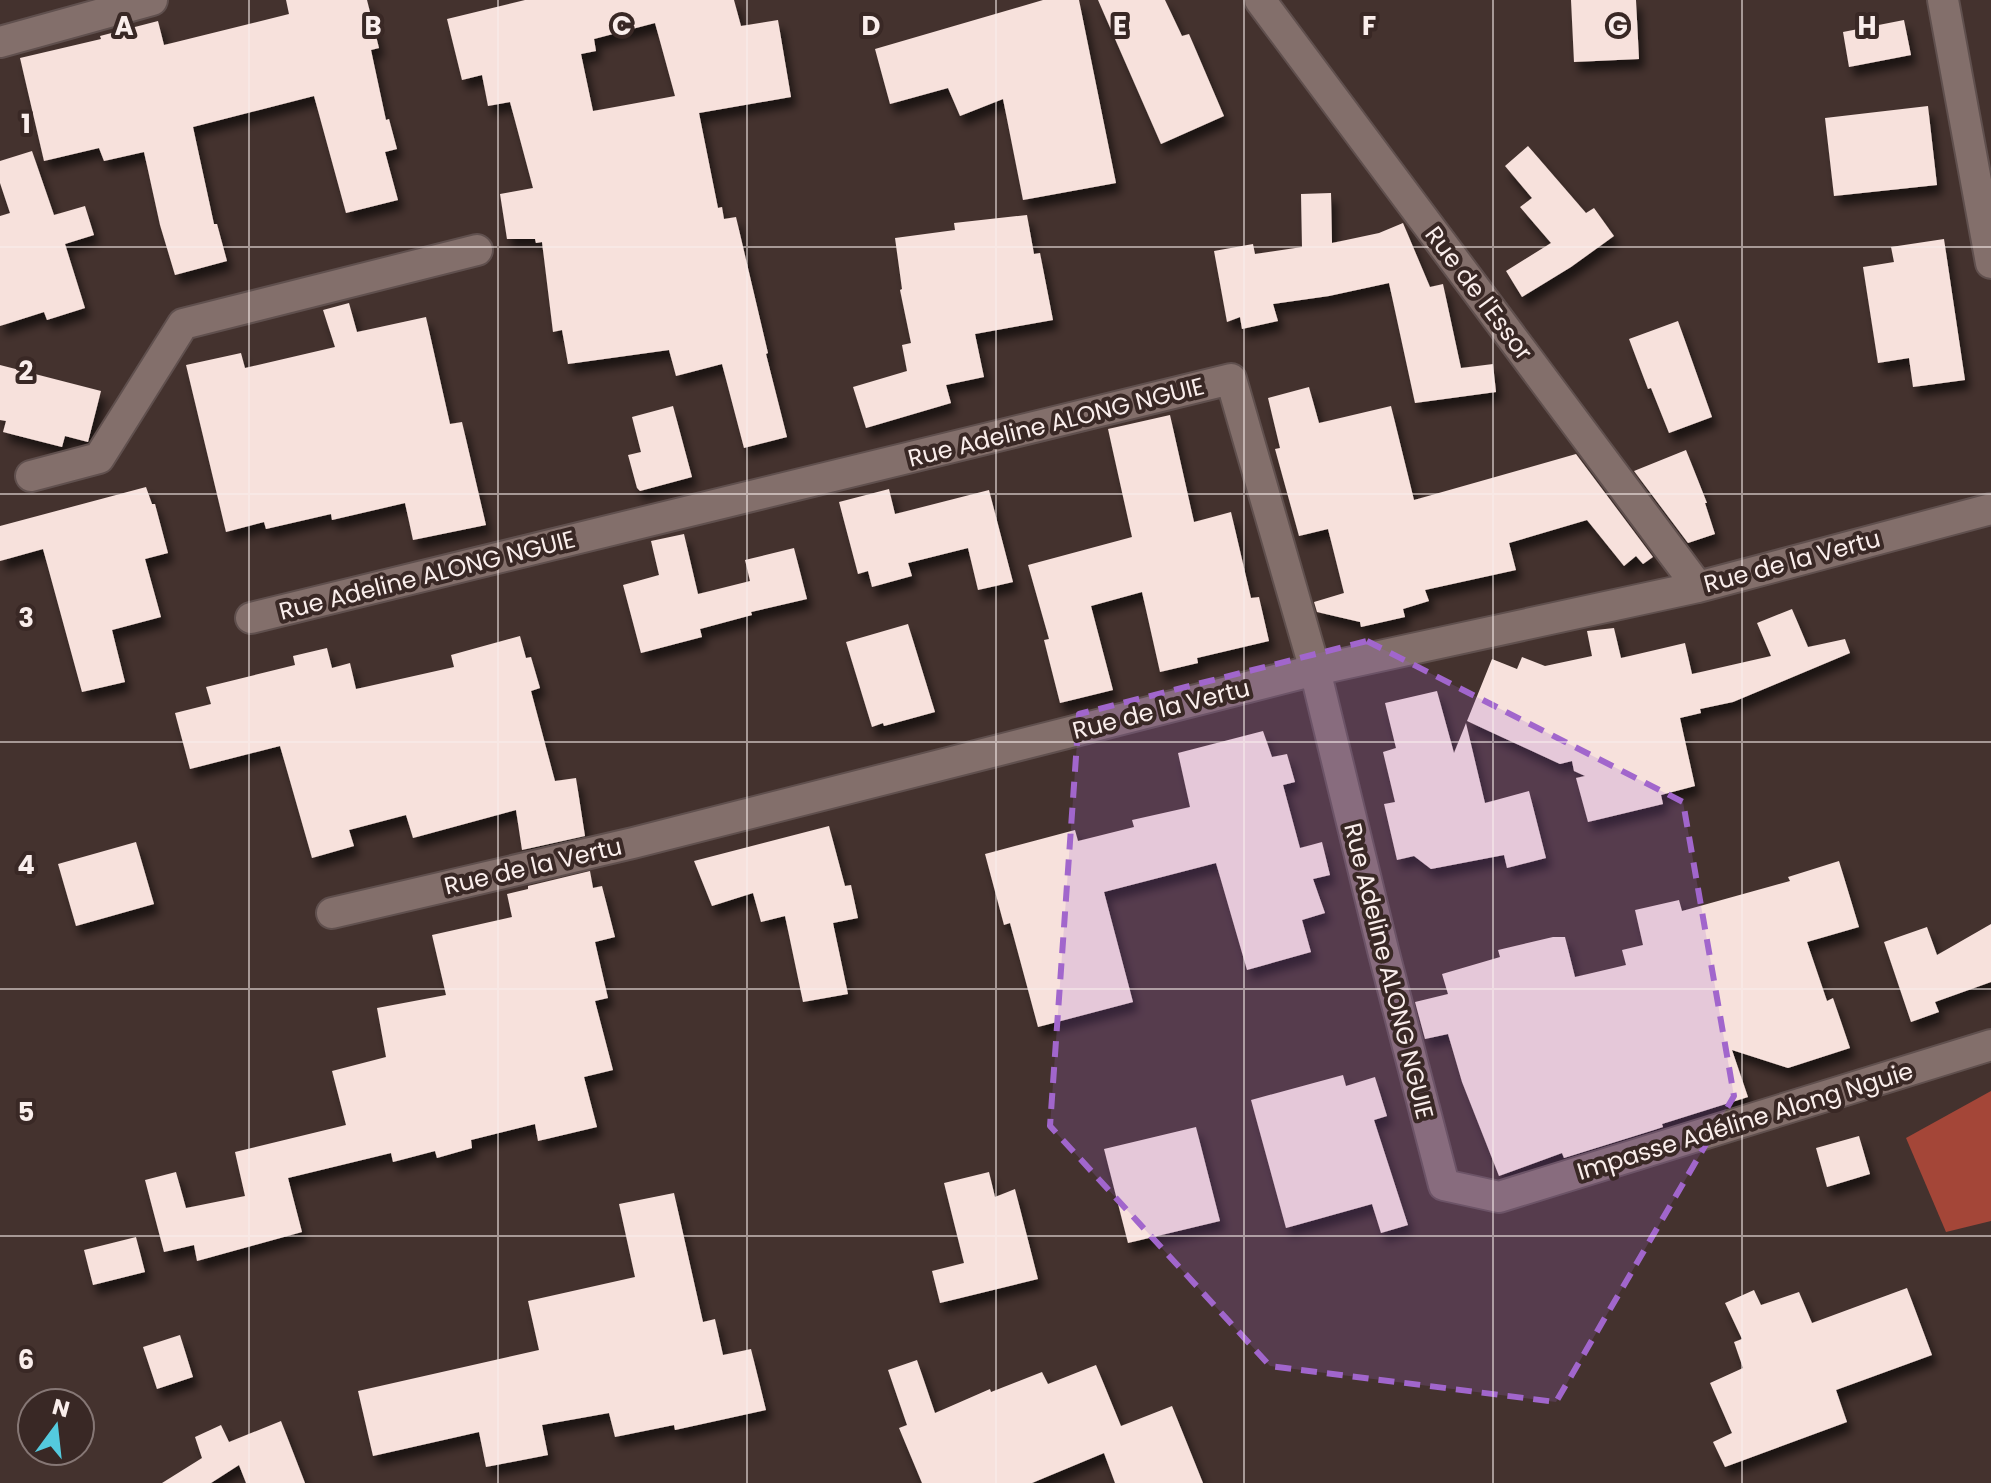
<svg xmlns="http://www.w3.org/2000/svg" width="1991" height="1483" font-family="Poppins,sans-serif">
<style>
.water{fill:#a44638}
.building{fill:#f7e1dc;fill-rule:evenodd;filter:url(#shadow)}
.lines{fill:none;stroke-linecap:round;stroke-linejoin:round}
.minor-casing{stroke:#60504e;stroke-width:34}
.minor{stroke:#836f6b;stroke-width:30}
.marked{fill:#a166cc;fill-opacity:0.2;stroke:#a166cc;stroke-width:6;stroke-dasharray:16 10;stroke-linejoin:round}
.grid{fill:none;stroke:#faeeec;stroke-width:2;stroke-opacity:0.55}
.labels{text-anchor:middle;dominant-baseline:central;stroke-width:8;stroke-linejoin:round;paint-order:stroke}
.street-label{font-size:24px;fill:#faeeec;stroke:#392825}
.grid-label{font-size:26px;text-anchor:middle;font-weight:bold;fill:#faeeec;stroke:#392825;stroke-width:8;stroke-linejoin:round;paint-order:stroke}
</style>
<defs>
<filter id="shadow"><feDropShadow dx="5" dy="9" stdDeviation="4" flood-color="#0009"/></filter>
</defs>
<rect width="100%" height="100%" fill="#44322e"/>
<!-- water -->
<path class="water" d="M1991 1091V1221L1946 1232 1906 1138Z"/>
<!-- building -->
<path class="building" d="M286 0H367L379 48 371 50 386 120 389 119 397 149 385 152 398 200 346 213 314 96 193 127 214 224H217L227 261 175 275 160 225 144 152 104 161 99 148 44 161 20 58 101 39 100 36 158 21 164 45 289 14Z
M525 0H734L741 26 778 20 791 97 699 113 718 208 722 207 724 219 736 217 768 353 766 354 787 437 744 448 722 364 676 376 669 350 568 364 562 330 553 332 542 242 536 243 535 239H507L500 194 533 188 510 102 488 106 482 75 462 80 447 19ZM655 23 675 96 593 111 581 54 596 51 594 39Z
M1043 0H1079L1116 183 1023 200 1003 99 960 116 948 88 890 104 875 49Z
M1098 0H1165L1182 36 1189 34 1224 116 1161 144Z
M1571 0H1636L1639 59 1574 62Z
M1904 20 1911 55 1849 67 1843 32Z
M1928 106 1937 185 1834 196 1825 118Z
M1528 146 1586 213 1594 208 1614 236 1571 267 1522 297 1506 271 1551 243 1520 207 1532 198 1505 166Z
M32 151 54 215 85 206 94 235 65 244 85 308 47 320 44 312 0 326V216L10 213 0 183V161Z
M1331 193 1332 243 1379 233 1403 223 1430 287 1443 284 1461 368 1493 364 1496 392 1415 403 1389 283 1329 296 1273 304 1278 321 1242 329 1240 317 1227 322 1214 251 1253 244 1255 254 1302 247 1301 194Z
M1027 215 1034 254 1040 253 1053 320 975 334 984 377 946 385 951 403 866 428 853 387 907 371 902 345 911 343 900 290 902 289 895 238 955 230 954 223Z
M1944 239 1965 380 1913 387 1909 358 1878 363 1863 267 1894 262 1891 247Z
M349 303 357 332 426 317 450 424 462 422 486 525 413 540 405 503 332 520 331 514 266 529 264 522 226 532 186 365 241 353 245 368 335 347 323 310Z
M1678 321 1712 417 1669 433 1651 388 1648 389 1629 339Z
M0 365 101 391 88 442 65 436 62 447 3 432 6 421 0 420Z
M1309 387 1319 423 1391 406 1414 500 1576 454 1653 557 1643 564 1636 556 1624 566 1587 520 1509 543 1516 570 1425 590 1429 601 1403 609 1405 617 1361 627 1360 622 1317 612 1314 602 1344 593 1328 529 1299 536 1275 449 1280 448 1268 398Z
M673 406 692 477 640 491 637 488 628 455 641 452 632 417Z
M1170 415 1194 522 1231 512 1251 598 1259 597 1269 641 1197 658 1198 663 1160 672 1142 592 1091 606 1113 690 1060 703 1044 640 1049 639 1028 565 1132 537 1108 429Z
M1686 450 1707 503H1705L1715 534 1688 543 1634 471Z
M146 487 152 504H155L168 553 145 559 161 617 112 630 125 682 82 692 43 549 0 561V526Z
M889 489 895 514 989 490 1013 582 978 590 968 548 908 563 912 576 872 587 868 571 858 574 839 502Z
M684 534 698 594 750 581 745 560 794 548 807 599 751 612 752 615 700 629 702 637 641 653 623 585 659 575 651 541Z
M1792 609 1808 647 1845 639 1850 653 1733 702 1700 709 1701 713 1680 718 1695 786 1661 795 1663 804 1588 822 1576 778 1585 776 1574 771 1572 761 1560 764 1467 721 1492 659 1517 669 1522 657 1545 666 1592 656 1587 631 1614 628 1621 658 1685 643 1692 674 1771 656 1757 623Z
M908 624 935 712 884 726 883 723 872 727 846 642Z
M520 636 526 658 531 657 540 688 531 691 555 781 576 778 585 836 522 850 516 810 413 838 406 815 349 830 354 846 312 858 280 746 190 769 175 713 211 704 206 687 295 665 293 656 327 648 332 668 350 663 356 689 454 667 451 655Z
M1437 691 1454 753 1466 723 1485 803 1529 791 1546 858 1507 868 1504 855 1431 869 1414 856 1397 860 1384 804 1395 802 1383 752 1396 748 1385 703Z
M1263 731 1272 757 1287 754 1295 782 1283 785 1300 848 1322 842 1330 875 1313 879 1325 913 1302 920 1311 952 1247 970 1216 863 1104 892 1133 1002 1038 1027 1010 923 1004 925 985 854 1075 830 1078 841 1134 827 1132 820 1190 807 1178 753Z
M829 826 845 886 851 885 858 918 833 923 848 994 803 1002 785 916 761 922 753 893 712 906 694 861Z
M136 842 154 904 76 926 58 864Z
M1839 861 1859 927 1807 942 1827 1001 1833 998 1850 1048 1788 1068 1732 1050 1748 1097 1662 1124 1663 1127 1654 1130 1564 1158 1562 1153 1499 1176 1462 1082 1448 1034 1425 1039 1415 1002 1448 994 1442 974 1500 957 1498 950 1553 937H1565L1575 977 1626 965 1622 950 1643 945 1635 910 1679 900 1682 911 1790 881 1788 877Z
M590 871 593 888 602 886 615 937 595 942 608 998 595 1001 613 1070 584 1077 597 1127 538 1141 535 1124 471 1140 472 1148 437 1158 435 1151 393 1162 391 1153 288 1178 302 1232 197 1261 194 1245 164 1252 145 1180 176 1172 186 1208 245 1196 235 1152 346 1125 332 1071 386 1057 377 1008 446 995 432 935 512 917 507 894 528 889V886Z
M1991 924V982L1935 1002 1939 1012 1911 1022 1884 942 1927 927 1937 955Z
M1343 1075 1346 1086 1375 1077 1387 1116 1374 1120 1408 1225 1381 1233 1372 1204 1286 1228 1251 1100Z
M1196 1127 1220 1221 1128 1243 1104 1149Z
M1859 1136 1870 1174 1827 1187 1816 1148Z
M989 1172 995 1197 1015 1189 1038 1279 940 1303 932 1271 964 1263 944 1183Z
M674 1193 703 1322 715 1319 723 1355 751 1349 766 1410 675 1430 674 1425 615 1437 609 1413 542 1425 548 1455 486 1467 479 1432 373 1456 358 1391 539 1350 528 1301 635 1277 619 1204Z
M136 1237 145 1272 93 1285 84 1250Z
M1907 1288 1932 1355 1836 1390 1847 1422 1725 1467 1713 1442 1732 1433 1710 1383 1743 1368 1734 1342 1742 1339 1725 1303 1754 1290 1761 1305 1799 1292 1812 1323Z
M180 1335 193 1377 157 1389 143 1347Z
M917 1360 935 1413 990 1389 991 1392 1042 1372 1048 1384 1096 1365 1121 1426 1172 1406 1203 1483H1115L1104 1453 1032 1483H922L899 1428 907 1425 888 1370Z
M281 1421 305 1483H246L239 1465 211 1483H162L202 1458 195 1437 221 1425 229 1442Z"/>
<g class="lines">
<!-- minor casing -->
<g class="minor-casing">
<path id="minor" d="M1260 0 1698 587
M1943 0 1991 263
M0 42 152 0
M31 476 99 458 183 324 477 250
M251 618 1231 379 1315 670 1383 950 1444 1185 1499 1197 1991 1045
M332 913 633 843 1315 670 1698 587 1991 509"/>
</g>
<!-- minor -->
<use href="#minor" class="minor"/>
</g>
<!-- marked area -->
<path class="marked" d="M1367 641 1683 802 1734 1096 1556 1402 1270 1366 1050 1126 1079 714Z"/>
<!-- grid -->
<path class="grid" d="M249 0V1483M498 0V1483M747 0V1483M996 0V1483M1244 0V1483M1493 0V1483M1742 0V1483M0 247H1991M0 494H1991M0 742H1991M0 989H1991M0 1236H1991"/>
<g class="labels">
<!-- street labels -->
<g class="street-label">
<text transform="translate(1479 293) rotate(53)">Rue de l'Essor</text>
<text transform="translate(1056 422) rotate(-14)">Rue Adeline ALONG NGUIE</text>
<text transform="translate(1792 561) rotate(-15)">Rue de la Vertu</text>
<text transform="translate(427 575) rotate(-14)">Rue Adeline ALONG NGUIE</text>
<text transform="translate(1161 709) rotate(-14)">Rue de la Vertu</text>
<text transform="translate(533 866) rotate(-13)">Rue de la Vertu</text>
<text transform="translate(1389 971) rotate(76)">Rue Adeline ALONG NGUIE</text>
<text transform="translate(1745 1121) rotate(-17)">Impasse Adéline Along Nguie</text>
</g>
</g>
<g class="grid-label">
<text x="124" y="35">A</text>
<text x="373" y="35">B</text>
<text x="622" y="35">C</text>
<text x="871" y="35">D</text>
<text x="1120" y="35">E</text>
<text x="1369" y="35">F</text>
<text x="1618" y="35">G</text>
<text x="1867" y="35">H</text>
<text x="26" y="133">1</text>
<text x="26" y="380">2</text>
<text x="26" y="627">3</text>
<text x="26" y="874">4</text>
<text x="26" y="1121">5</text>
<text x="26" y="1369">6</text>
</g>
<!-- north arrow -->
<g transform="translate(56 1427) rotate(15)"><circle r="38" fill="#392825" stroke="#867775" stroke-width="2"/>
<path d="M0-6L14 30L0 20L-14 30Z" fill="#54cade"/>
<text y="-12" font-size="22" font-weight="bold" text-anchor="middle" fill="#faeeec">N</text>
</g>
</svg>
